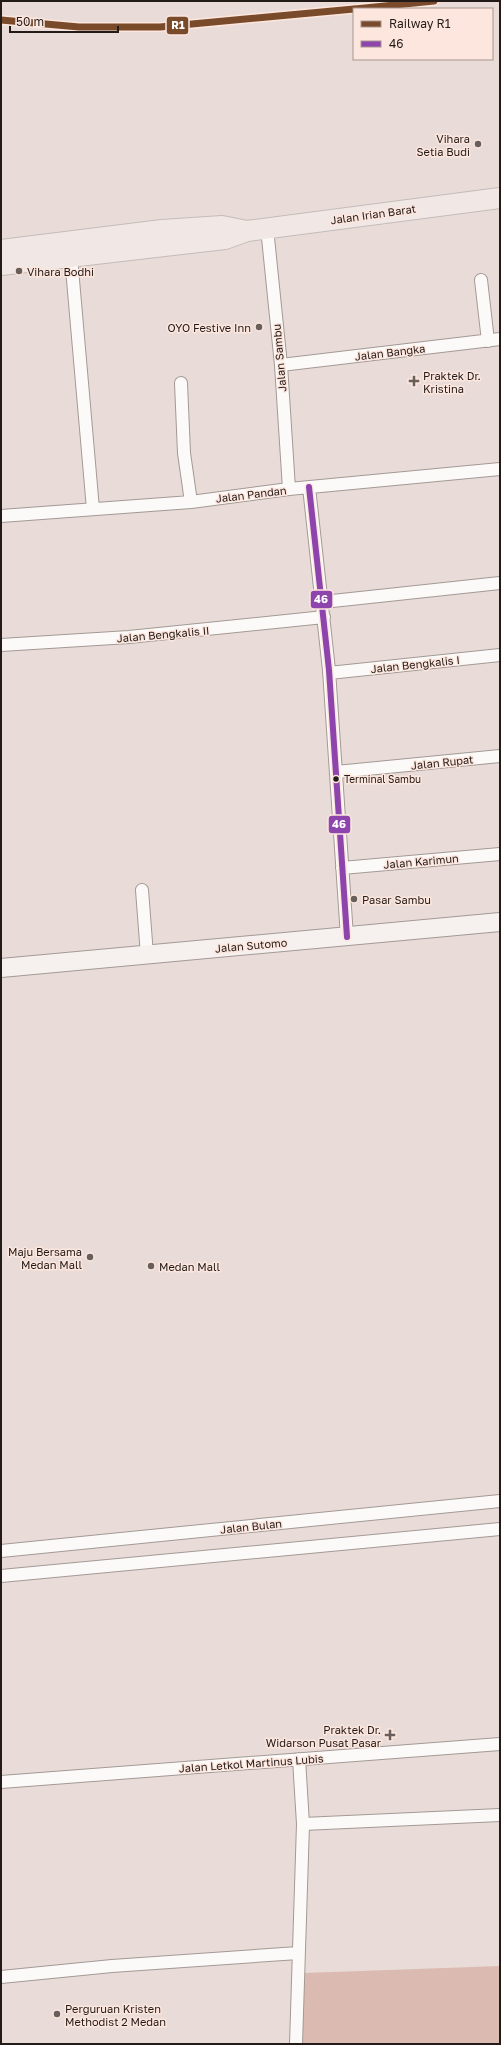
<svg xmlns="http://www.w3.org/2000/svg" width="501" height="2045" font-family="'Golos Text',sans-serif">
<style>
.green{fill:#dbbbb1}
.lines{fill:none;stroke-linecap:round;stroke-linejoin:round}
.street-casing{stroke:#a39995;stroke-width:14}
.secondary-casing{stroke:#a39995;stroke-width:20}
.primary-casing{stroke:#c3bcba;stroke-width:22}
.street{stroke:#fcfaf9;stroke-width:12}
.secondary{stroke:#f6f0ef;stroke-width:18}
.primary{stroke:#f1e7e4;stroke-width:20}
.bus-1-casing{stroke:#fde6de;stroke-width:9}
.bus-1{stroke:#8e44ad;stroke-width:6}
.rail-1-casing{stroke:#fde6de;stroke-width:10}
.rail-1{stroke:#7a4b2a;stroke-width:7}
.poi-dot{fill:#685f5b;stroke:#fde6de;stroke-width:1.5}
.bus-dot{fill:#231b18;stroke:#fde6de;stroke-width:1.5}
.labels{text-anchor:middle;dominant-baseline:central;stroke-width:3;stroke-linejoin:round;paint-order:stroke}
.bus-label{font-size:10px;fill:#231b18;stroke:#fde6de;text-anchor:start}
.poi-label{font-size:11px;fill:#231b18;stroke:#fde6de;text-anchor:start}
.street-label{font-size:11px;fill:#231b18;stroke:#fde6de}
.line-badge{stroke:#fde6de;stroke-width:1.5}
.badge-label{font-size:11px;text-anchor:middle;font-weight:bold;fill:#fff}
</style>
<rect width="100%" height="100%" fill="#e9dcd8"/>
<!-- green -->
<path class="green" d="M500 1966V2044H302L304 1973Z"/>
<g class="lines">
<!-- street casing -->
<g class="street-casing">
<path id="street" d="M267 228 281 365 289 489
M71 257 93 509
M481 280 488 341
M281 365 500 339
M181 383 184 453 191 502
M309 487 329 670 347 937
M1 516 191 502 289 489 500 469
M323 602 500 583
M1 645 129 637 324 617
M329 673 500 655
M336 772 500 756
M342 868 500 854
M142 890 147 955
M1 1551 500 1501
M1 1576 500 1529
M299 1759 303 1824
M1 1782 500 1744
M1 1977 112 1966 298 1953
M296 2044 303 1824 500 1815"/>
</g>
<!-- secondary casing -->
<g class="secondary-casing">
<path id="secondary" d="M1 968 500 922"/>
</g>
<!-- primary casing -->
<g class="primary-casing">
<path id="primary" d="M1 250 162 230 222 226 247 231
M1 265 225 239 247 231 500 198"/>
</g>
<!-- street -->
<use href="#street" class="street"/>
<!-- secondary -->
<use href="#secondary" class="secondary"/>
<!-- primary -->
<use href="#primary" class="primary"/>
<!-- bus-1 casing -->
<g class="bus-1-casing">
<path id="bus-1" d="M309 487 329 670 347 937"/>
</g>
<!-- bus-1 -->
<use href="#bus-1" class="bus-1"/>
<!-- rail-1 casing -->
<g class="rail-1-casing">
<path id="rail-1" d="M355 9 434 1
M1 20 79 27H160L354 9"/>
</g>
<!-- rail-1 -->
<use href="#rail-1" class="rail-1"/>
</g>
<!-- markers -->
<g class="poi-dot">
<circle cx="478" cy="144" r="4"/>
<circle cx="19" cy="271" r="4"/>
<circle cx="259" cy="327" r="4"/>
<path d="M412 375h4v4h4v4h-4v4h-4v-4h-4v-4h4z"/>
<circle cx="354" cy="899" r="4"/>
<circle cx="90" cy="1257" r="4"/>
<circle cx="151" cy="1266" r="4"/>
<path d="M388 1729h4v4h4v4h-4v4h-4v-4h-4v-4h4z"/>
<circle cx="57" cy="2014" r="4"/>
</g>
<circle class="bus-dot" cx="336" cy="779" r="3.5"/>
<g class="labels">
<!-- bus labels -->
<g class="bus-label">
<text x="344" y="779">Terminal Sambu</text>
</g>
<!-- poi labels -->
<g class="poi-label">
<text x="470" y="138" text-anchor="end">Vihara<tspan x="470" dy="13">Setia Budi</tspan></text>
<text x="27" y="271">Vihara Bodhi</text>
<text x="251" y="327" text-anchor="end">OYO Festive Inn</text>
<text x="423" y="375">Praktek Dr.<tspan x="423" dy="13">Kristina</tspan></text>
<text x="362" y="899">Pasar Sambu</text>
<text x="82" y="1251" text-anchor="end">Maju Bersama<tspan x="82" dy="13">Medan Mall</tspan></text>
<text x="159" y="1266">Medan Mall</text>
<text x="381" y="1729" text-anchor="end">Praktek Dr.<tspan x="381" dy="13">Widarson Pusat Pasar</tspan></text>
<text x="65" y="2008">Perguruan Kristen<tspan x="65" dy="13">Methodist 2 Medan</tspan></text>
</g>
<!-- street labels -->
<g class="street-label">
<text transform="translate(373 214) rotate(-8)">Jalan Irian Barat</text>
<text transform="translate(390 352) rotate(-7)">Jalan Bangka</text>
<text transform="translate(279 358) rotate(-95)">Jalan Sambu</text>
<text transform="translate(251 494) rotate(-7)">Jalan Pandan</text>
<text transform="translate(163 634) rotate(-5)">Jalan Bengkalis II</text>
<text transform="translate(415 664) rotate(-6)">Jalan Bengkalis I</text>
<text transform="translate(442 762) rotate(-6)">Jalan Rupat</text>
<text transform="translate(421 861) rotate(-5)">Jalan Karimun</text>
<text transform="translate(251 945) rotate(-5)">Jalan Sutomo</text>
<text transform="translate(251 1526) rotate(-6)">Jalan Bulan</text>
<text transform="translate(251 1763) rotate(-4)">Jalan Letkol Martinus Lubis</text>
</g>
</g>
<g class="line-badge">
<rect x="166" y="16" width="23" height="19" rx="4" fill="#7a4b2a"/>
<rect x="310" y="590" width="23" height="19" rx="4" fill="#8e44ad"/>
<rect x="328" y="815" width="23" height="19" rx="4" fill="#8e44ad"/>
</g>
<g class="badge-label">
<text x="178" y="29">R1</text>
<text x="321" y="603">46</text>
<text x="339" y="828">46</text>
</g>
<!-- border -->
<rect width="501" height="2045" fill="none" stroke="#231b18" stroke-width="4"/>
<!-- legend -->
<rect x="353" y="8" width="140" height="52" fill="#fde6de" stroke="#a6958f"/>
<rect x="361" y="21" width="20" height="6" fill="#7a4b2a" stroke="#a6958f"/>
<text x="389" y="28" font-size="12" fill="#231b18">Railway R1</text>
<rect x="361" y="41" width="20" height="6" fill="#8e44ad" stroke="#a6958f"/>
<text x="389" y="48" font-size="12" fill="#231b18">46</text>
<!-- scale -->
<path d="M10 26v6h108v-6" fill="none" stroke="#231b18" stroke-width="2"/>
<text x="16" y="26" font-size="12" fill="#231b18" stroke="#fde6de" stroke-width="3" paint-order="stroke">50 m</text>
</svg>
